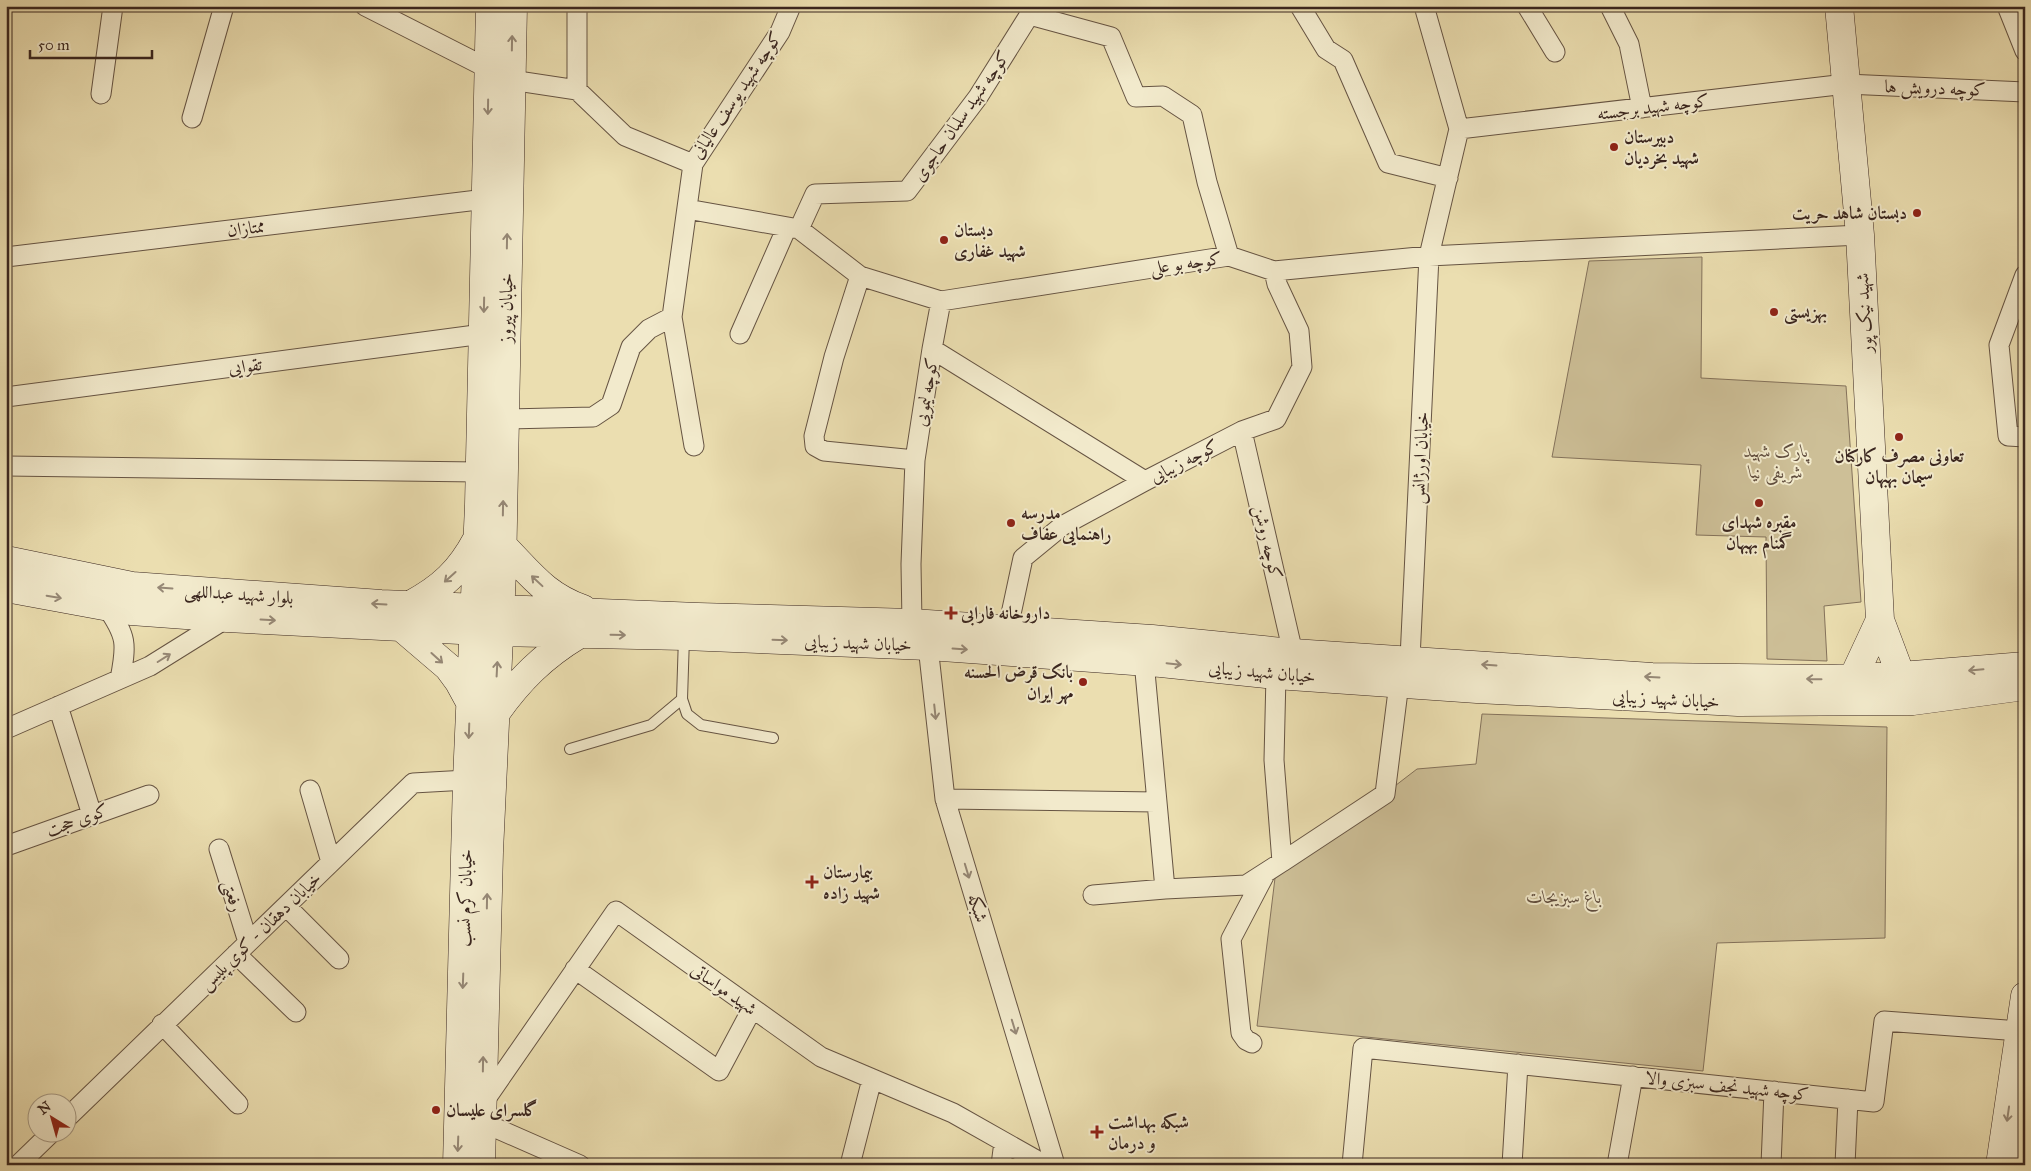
<svg xmlns="http://www.w3.org/2000/svg" width="2031" height="1171" font-family="'IM FELL Great Primer',Amiri,serif">
<style>
.green{fill:#cdbf97;stroke:#84725b}
.lines{fill:none;stroke-linecap:round;stroke-linejoin:round}
.lane-casing{stroke:#665443;stroke-width:12}
.street-casing{stroke:#665443;stroke-width:21}
.secondary-casing{stroke:#3a261f;stroke-width:29}
.lane{stroke:#f2eacc;stroke-width:10}
.street{stroke:#f2eacc;stroke-width:19}
.secondary{stroke:#f2eacc;stroke-width:28}
.oneway{stroke:#968876}
.poi-dot{fill:#8f2418;stroke:#f2eacc;stroke-width:2}
.labels{text-anchor:middle;dominant-baseline:central;stroke-width:4;stroke-linejoin:round;paint-order:stroke}
.street-label{font-size:18px;fill:#3a261f;stroke:#f2eacc}
.poi-label{font-size:18px;font-weight:bold;fill:#3a261f;stroke:#f2eacc;text-anchor:start}
.park-label{font-size:18px;font-style:italic;fill:#5f4c3d;stroke:#f2eacc}
</style>
<rect width="100%" height="100%" fill="#ebdeb0"/>
<filter id="stains"><feTurbulence type="fractalNoise" baseFrequency=".004" numOctaves="4"/><feColorMatrix values="0 0 0 0 .2 0 0 0 0 .09 0 0 0 0 .02 0 0 0 .5 -.17"/></filter>
<radialGradient id="worn" r=".72"><stop offset=".6" stop-color="#630" stop-opacity="0"/><stop offset="1" stop-color="#630" stop-opacity=".3"/></radialGradient>
<!-- green -->
<path class="green" d="M1702 257 1701 378 1846 386 1861 602 1824 606 1827 661 1767 659 1766 537 1696 535 1701 465 1552 457 1589 261Z
M1482 714 1887 727 1885 938 1717 943 1703 1071 1257 1026 1275 878 1417 769 1476 764Z"/>
<g class="lines">
<!-- lane casing -->
<g class="lane-casing">
<path id="lane" d="M684 637 682 699 687 714 701 725 773 738
M570 749 651 725 682 699"/>
</g>
<!-- street casing -->
<g class="street-casing">
<path id="street" d="M365 6 489 69
M577 6V90
M1300 6 1326 49 1343 60 1388 163 1448 178
M1527 6 1555 52
M1610 6 1629 44 1642 108
M2007 6 2025 51
M1030 15 1111 37 1136 97 1163 96 1192 115 1207 182 1229 256
M511 80 577 90 625 136 693 164 780 32 791 6
M101 94 113 6
M192 118 224 6
M1459 129 1846 84 2025 92
M693 164 672 317 694 446
M687 209 799 229 860 276 941 301 1229 256 1274 271 1429 256 1860 235
M799 229 815 194 907 191 978 97 1035 6
M6 257 486 199
M2025 275 1999 345 2008 436 2025 437
M860 276 834 357 814 436 815 446 824 451 915 460
M740 334 787 227
M932 349 941 301
M6 397 483 334
M504 419 593 417 611 405 631 347 649 329 672 317
M1242 431 1293 653
M6 466 479 472
M106 606C127 636 127 644 120 679
M912 623 911 564 915 460 932 349 1145 481
M1008 628 1023 558 1062 526 1145 481 1242 431 1276 419 1302 367 1299 331 1277 284 1274 271
M928 646 945 799 1055 1165
M1410 659 1429 256 1459 129 1424 6
M1144 661 1165 889 1246 885 1282 862 1274 760 1276 675
M58 706 92 815
M6 729 150 666 227 618
M310 790 331 862
M945 799 1156 802
M6 846 149 795
M219 849 248 942
M1282 862 1385 794 1399 683
M1093 895 1165 889
M286 906 339 959
M236 954 296 1012
M575 969 719 1071 752 1009
M162 1024 238 1104
M1252 1043 1246 1040 1241 1033 1231 939 1264 876
M483 1103 616 911 821 1057 953 1113 1045 1165
M68 1117 413 783 467 780
M482 1122 580 1165
M18 1165 50 1134
M850 1165 872 1079
M1001 1165 1004 1142
M1352 1165 1363 1048 1874 1102 1884 1021 2020 1031
M1512 1165 1518 1064
M1617 1165 1633 1076
M1771 1165 1774 1091
M1845 1165 1848 1099"/>
</g>
<!-- secondary casing -->
<g class="secondary-casing">
<path id="secondary" d="M1839 6 1860 235 1880 620 1901 676
M502 545C530 573 544 595 583 609
M6 560 132 586 381 604 698 617 912 623 1152 639 1293 653 1652 677 1827 679 1901 676 2025 666
M6 588 131 611 227 618 499 632 684 636 928 646 1161 663 1276 675 1477 689 1738 702 1913 701 2025 686
M410 605C442 588 460 571 477 539
M400 626 448 667 459 682 471 704
M1853 678 1880 620
M495 714C519 680 543 656 578 635
M457 1165 467 780 479 505 490 6
M481 1165 489 852 502 572 513 6
M2000 1165 2025 996
M2021 1165 2025 1142"/>
</g>
<!-- lane -->
<use href="#lane" class="lane"/>
<!-- street -->
<use href="#street" class="street"/>
<!-- secondary -->
<use href="#secondary" class="secondary"/>
</g>
<!-- one-way arrows -->
<defs><path id="oneway-shaft" d="M-6 0H5M1.5-3L5.5 0L1.5 3" fill="none" stroke-width="1.6" stroke-linecap="round" stroke-linejoin="round" transform="scale(1.25)"/></defs>
<g class="oneway">
<use href="#oneway-shaft" transform="translate(512 43) rotate(-89)"/>
<use href="#oneway-shaft" transform="translate(488 107) rotate(91)"/>
<use href="#oneway-shaft" transform="translate(507 241) rotate(-89)"/>
<use href="#oneway-shaft" transform="translate(484 305) rotate(91)"/>
<use href="#oneway-shaft" transform="translate(503 508) rotate(-89)"/>
<use href="#oneway-shaft" transform="translate(450 577) rotate(138)"/>
<use href="#oneway-shaft" transform="translate(537 581) rotate(-137)"/>
<use href="#oneway-shaft" transform="translate(165 588) rotate(-176)"/>
<use href="#oneway-shaft" transform="translate(54 597) rotate(10)"/>
<use href="#oneway-shaft" transform="translate(379 604) rotate(-177)"/>
<use href="#oneway-shaft" transform="translate(268 620) rotate(3)"/>
<use href="#oneway-shaft" transform="translate(618 635) rotate(1)"/>
<use href="#oneway-shaft" transform="translate(780 640) rotate(2)"/>
<use href="#oneway-shaft" transform="translate(960 649) rotate(4)"/>
<use href="#oneway-shaft" transform="translate(164 658) rotate(-32)"/>
<use href="#oneway-shaft" transform="translate(437 658) rotate(42)"/>
<use href="#oneway-shaft" transform="translate(1174 664) rotate(6)"/>
<use href="#oneway-shaft" transform="translate(1489 665) rotate(-176)"/>
<use href="#oneway-shaft" transform="translate(497 669) rotate(-87)"/>
<use href="#oneway-shaft" transform="translate(1976 670) rotate(175)"/>
<use href="#oneway-shaft" transform="translate(1652 677) rotate(-177)"/>
<use href="#oneway-shaft" transform="translate(1814 679) rotate(-179)"/>
<use href="#oneway-shaft" transform="translate(935 712) rotate(84)"/>
<use href="#oneway-shaft" transform="translate(469 731) rotate(92)"/>
<use href="#oneway-shaft" transform="translate(967 871) rotate(73)"/>
<use href="#oneway-shaft" transform="translate(487 901) rotate(-89)"/>
<use href="#oneway-shaft" transform="translate(463 981) rotate(92)"/>
<use href="#oneway-shaft" transform="translate(1014 1027) rotate(73)"/>
<use href="#oneway-shaft" transform="translate(483 1064) rotate(-89)"/>
<use href="#oneway-shaft" transform="translate(2008 1114) rotate(98)"/>
<use href="#oneway-shaft" transform="translate(458 1144) rotate(92)"/>
</g>
<!-- markers -->
<g class="poi-dot">
<circle cx="1614" cy="147" r="5"/>
<circle cx="1917" cy="213" r="5"/>
<circle cx="944" cy="240" r="5"/>
<circle cx="1774" cy="312" r="5"/>
<circle cx="1899" cy="437" r="5"/>
<circle cx="1759" cy="503" r="5"/>
<circle cx="1011" cy="523" r="5"/>
<path d="M948.5 605.5h5v5h5v5h-5v5h-5v-5h-5v-5h5z"/>
<circle cx="1083" cy="682" r="5"/>
<path d="M809.5 874.5h5v5h5v5h-5v5h-5v-5h-5v-5h5z"/>
<circle cx="436" cy="1110" r="5"/>
<path d="M1094.5 1124.5h5v5h5v5h-5v5h-5v-5h-5v-5h5z"/>
</g>
<g class="labels">
<!-- street labels -->
<g class="street-label">
<text transform="translate(1935 88) rotate(2)">کوچه درویش ها</text>
<text transform="translate(736 95) rotate(-56)">کوچه شهید یوسف عالیانی</text>
<text transform="translate(1653 107) rotate(-7)">کوچه شهید برجسته</text>
<text transform="translate(961 116) rotate(-55)">کوچه شهید سلمان حاجوی</text>
<text transform="translate(246 228) rotate(-7)">ممتازان</text>
<text transform="translate(1186 263) rotate(-8)">کوچه بو علی</text>
<text transform="translate(506 308) rotate(-89)">خیابان پیروز</text>
<text transform="translate(1864 313) rotate(-93)">شهید نیک پور</text>
<text transform="translate(245 366) rotate(-7)">تقوایی</text>
<text transform="translate(926 392) rotate(-80)">کوچه لیمویی</text>
<text transform="translate(1420 458) rotate(-87)">خیابان اورژانس</text>
<text transform="translate(1184 461) rotate(-27)">کوچه زیبایی</text>
<text transform="translate(1268 542) rotate(77)">کوچه روشن</text>
<text transform="translate(239 594) rotate(4)">بلوار شهید عبداللهی</text>
<text transform="translate(858 643) rotate(2)">خیابان شهید زیبایی</text>
<text transform="translate(1262 672) rotate(5)">خیابان شهید زیبایی</text>
<text transform="translate(1666 699) rotate(3)">خیابان شهید زیبایی</text>
<text transform="translate(77 820) rotate(-20)">کوی حجت</text>
<text transform="translate(233 896) rotate(73)">رفعتی</text>
<text transform="translate(465 898) rotate(-89)">خیابان کرم نسب</text>
<text transform="translate(978 908) rotate(73)">شبکه</text>
<text transform="translate(260 931) rotate(-44)">خیابان دهقان - کوی پلیس</text>
<text transform="translate(724 989) rotate(35)">شهید مواساتی</text>
<text transform="translate(1727 1086) rotate(6)">کوچه شهید نجف سبزی والا</text>
</g>
<!-- poi labels -->
<g class="poi-label">
<text x="1624" y="137">دبیرستان<tspan x="1624" dy="21">شهید بخردیان</tspan></text>
<text x="1907" y="213" text-anchor="end">دبستان شاهد حریت</text>
<text x="954" y="230">دبستان<tspan x="954" dy="21">شهید غفاری</tspan></text>
<text x="1784" y="312">بهزیستی</text>
<text x="1899" y="456" text-anchor="middle">تعاونی مصرف کارکنان<tspan x="1899" dy="21">سیمان بهبهان</tspan></text>
<text x="1021" y="513">مدرسه<tspan x="1021" dy="21">راهنمایی عفاف</tspan></text>
<text x="1759" y="522" text-anchor="middle">مقبره شهدای<tspan x="1759" dy="21">گمنام بهبهان</tspan></text>
<text x="961" y="613">داروخانه فارابی</text>
<text x="1073" y="672" text-anchor="end">بانک قرض الحسنه<tspan x="1073" dy="21">مهر ایران</tspan></text>
<text x="823" y="872">بیمارستان<tspan x="823" dy="21">شهید زاده</tspan></text>
<text x="446" y="1110">گلسرای علیسان</text>
<text x="1108" y="1122">شبکه بهداشت<tspan x="1108" dy="21">و درمان</tspan></text>
</g>
<!-- park labels -->
<g class="park-label">
<text x="1776" y="451">پارک شهید<tspan x="1776" dy="21">شریفی نیا</tspan></text>
<text x="1564" y="897">باغ سبزیجات</text>
</g>
</g>
<!-- margin -->
<rect width="2031" height="1171" fill="none" stroke="#ebdeb0" stroke-width="25"/>
<rect x="8" y="8" width="2016" height="1156" fill="none" stroke="#3a261f" stroke-width="2.5"/>
<rect x="12" y="12" width="2006" height="1146" fill="none" stroke="#3a261f"/>
<!-- north arrow -->
<g transform="translate(52 1118) rotate(323)"><circle r="24" fill="#f2eacc" stroke="#a89c87"/>
<path d="M0-4L9 19L0 12L-9 19Z" fill="#8f2418"/>
<text y="-8" font-size="14" font-weight="bold" text-anchor="middle" fill="#3a261f">N</text>
</g>
<!-- scale -->
<path d="M30 50v8h122v-8" fill="none" stroke="#3a261f" stroke-width="2.5"/>
<text x="38" y="50" font-size="15" fill="#3a261f" stroke="#f2eacc" stroke-width="4" paint-order="stroke">50 m</text>
<rect width="100%" height="100%" filter="url(#stains)"/>
<rect width="100%" height="100%" fill="url(#worn)"/>
</svg>
